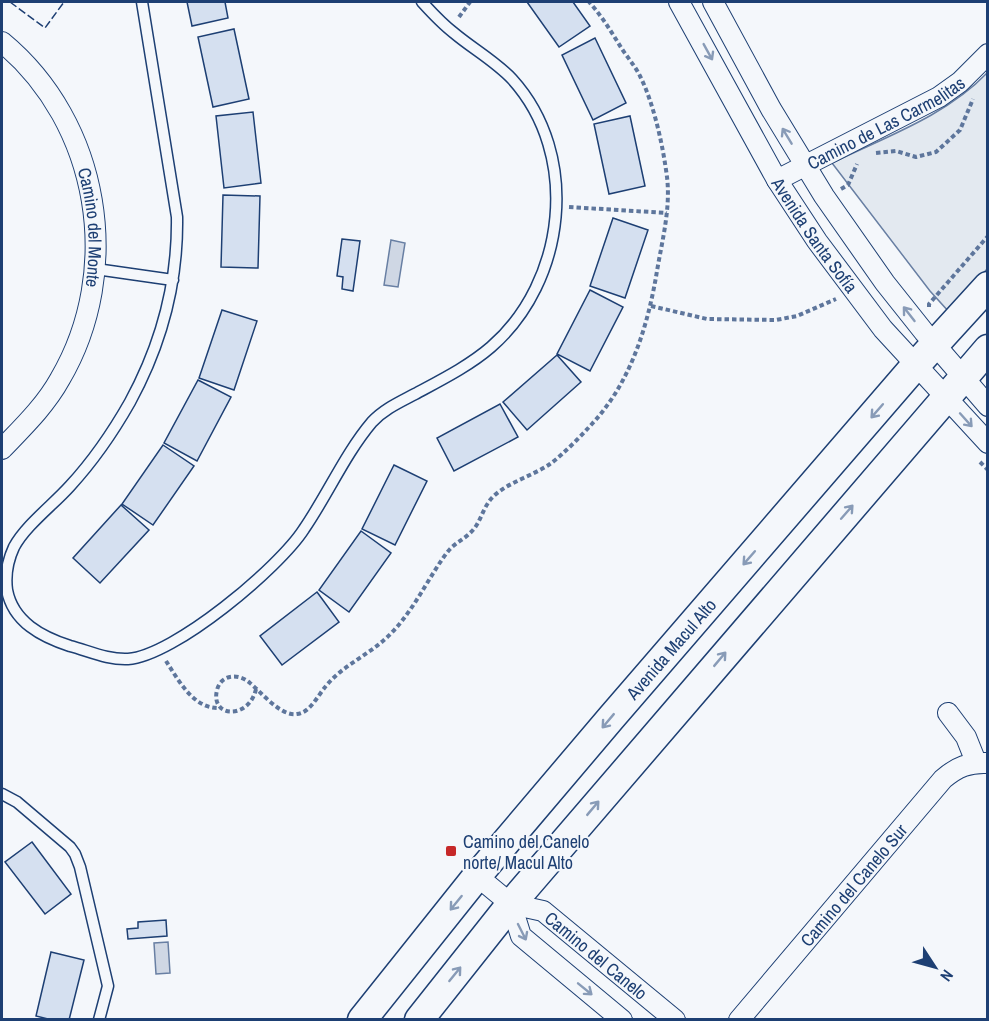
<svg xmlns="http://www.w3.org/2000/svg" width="989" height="1021" font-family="'Archivo Narrow',sans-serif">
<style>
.green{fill:#e3e9f0;stroke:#687fa3;stroke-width:1.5}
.water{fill:#cfd7e4;stroke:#687fa3;stroke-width:1.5}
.building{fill:#d5e0f0;stroke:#1d3f73;stroke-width:1.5}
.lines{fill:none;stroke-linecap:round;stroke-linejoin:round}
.lane-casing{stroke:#1d3f73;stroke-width:13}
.street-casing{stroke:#1d3f73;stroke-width:22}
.secondary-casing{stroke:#1d3f73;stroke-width:31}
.path{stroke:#5e769c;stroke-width:4;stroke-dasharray:4.5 3;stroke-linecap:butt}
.lane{stroke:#f4f7fb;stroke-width:10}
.street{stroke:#f4f7fb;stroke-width:20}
.secondary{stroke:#f4f7fb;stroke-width:28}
.fence{stroke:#1d3f73;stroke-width:1.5;stroke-dasharray:8 3;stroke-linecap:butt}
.oneway{stroke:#889bb7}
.poi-dot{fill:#c62828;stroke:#f4f7fb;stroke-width:2}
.labels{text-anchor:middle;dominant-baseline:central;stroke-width:4.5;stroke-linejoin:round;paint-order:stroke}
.street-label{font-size:18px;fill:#1d3f73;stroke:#f4f7fb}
.poi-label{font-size:18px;fill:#1d3f73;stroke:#f4f7fb;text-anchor:start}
</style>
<rect width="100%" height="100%" fill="#f4f7fb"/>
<!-- green -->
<path class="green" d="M987 73V269L950 313 930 291 832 163C885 137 946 116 987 73Z"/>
<!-- water -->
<path class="water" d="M391 240 405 243 398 287 384 285Z
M168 942 170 973 156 974 154 943Z"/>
<!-- building -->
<path class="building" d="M187 2H225L228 18 192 26Z
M527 2H573L590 26 559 47Z
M234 29 249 99 213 107 198 37Z
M595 38 626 103 593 120 562 55Z
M253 112 261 183 224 188 216 116Z
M630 116 645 186 609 194 594 124Z
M223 195 260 196 258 268 221 267Z
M613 218 648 230 625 298 590 286Z
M342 239 360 241 353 291 342 289 343 277 337 276Z
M590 290 623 307 590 371 557 354Z
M222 310 257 321 234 390 199 378Z
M557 355 581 382 527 430 503 402Z
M198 380 231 397 197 461 164 443Z
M500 404 518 437 454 471 437 438Z
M163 445 194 466 153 525 122 504Z
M394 465 427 481 395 545 362 529Z
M121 505 149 530 100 583 73 558Z
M361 531 391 553 349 612 319 590Z
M317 592 339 622 282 665 260 636Z
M32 842 71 894 45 914 5 862Z
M166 920 167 936 128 939 127 929 138 928V922Z
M51 952 84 960 69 1020H52L36 1016Z"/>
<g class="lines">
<!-- lane casing -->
<g class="lane-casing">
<path id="lane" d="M142 2 177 217C178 282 161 345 130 402 113 432 93 461 70 486 53 505 26 525 14 547 8 560 5 575 7 590 13 622 42 637 70 646 89 651 108 660 128 659 174 656 279 568 304 529 328 494 345 454 372 422 384 409 400 402 415 394 441 380 469 366 491 347 566 282 581 155 512 79 495 61 473 49 454 33 442 24 432 13 422 2
M96 269 173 280
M2 794 17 802 70 847 75 854 80 867 108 986 99 1020"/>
</g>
<!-- street casing -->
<g class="street-casing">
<g id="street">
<path id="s1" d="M679 2 777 180 817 241 883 329 988 443"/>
<path d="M713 2 771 109 824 196 885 283 924 332 988 406"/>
<path id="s2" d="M2 42C100 123 124 270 60 379 45 406 23 427 2 449"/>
<path id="s3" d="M777 180 939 97 960 82 988 54"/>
<path d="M948 713 966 737 976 762"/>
<path id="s4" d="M477 876 511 904 543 911 675 1020"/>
<path d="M511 904 521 936 622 1020"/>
<path id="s5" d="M739 1020 943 779C957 767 969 762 988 763"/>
</g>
</g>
<!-- secondary casing -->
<g class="secondary-casing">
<g id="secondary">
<path id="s6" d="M362 1020 477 876 611 718 915 366 988 286"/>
<path d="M419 1020 511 904 988 349"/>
</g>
</g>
<!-- path -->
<path class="path" d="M459 17 470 2
M876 153 896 151 916 157 936 152 960 130 973 99
M841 189 848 185 857 164
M569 207 667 213
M651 306 707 319 776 320 797 316 836 299
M929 307V304L988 236
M980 462 988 470
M166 661C179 681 194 710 221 708
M256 689C249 720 210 718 217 690 221 674 239 673 250 683 261 692 281 717 297 714 310 713 318 695 326 686 341 667 366 656 384 640 408 619 422 590 439 564 443 558 447 552 452 547 459 541 467 537 473 530 480 522 482 512 488 503 499 485 531 477 550 464 564 454 587 430 599 416 632 376 647 327 656 277 661 245 671 210 667 177 663 146 654 104 640 76 635 66 628 58 622 49 612 33 602 16 589 2"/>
<!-- lane -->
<use href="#lane" class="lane"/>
<!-- street -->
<use href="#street" class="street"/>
<!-- secondary -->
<use href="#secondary" class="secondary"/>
<!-- fence -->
<path class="fence" d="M10 2 45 28 64 2"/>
</g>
<!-- one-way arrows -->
<defs><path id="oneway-shaft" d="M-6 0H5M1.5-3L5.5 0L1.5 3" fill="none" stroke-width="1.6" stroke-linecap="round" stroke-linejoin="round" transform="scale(1.5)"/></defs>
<g class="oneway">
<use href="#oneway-shaft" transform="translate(708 52) rotate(61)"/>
<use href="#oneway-shaft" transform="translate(787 136) rotate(-121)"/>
<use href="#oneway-shaft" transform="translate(909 314) rotate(-128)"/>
<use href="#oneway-shaft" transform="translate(877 411) rotate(131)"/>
<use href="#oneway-shaft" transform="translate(966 420) rotate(48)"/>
<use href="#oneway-shaft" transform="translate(847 512) rotate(-49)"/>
<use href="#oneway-shaft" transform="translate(749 558) rotate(131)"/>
<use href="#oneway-shaft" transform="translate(720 659) rotate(-50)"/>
<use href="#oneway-shaft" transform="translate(608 721) rotate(130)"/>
<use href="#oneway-shaft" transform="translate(593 808) rotate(-50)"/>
<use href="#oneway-shaft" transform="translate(456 903) rotate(129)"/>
<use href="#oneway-shaft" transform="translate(522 932) rotate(63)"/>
<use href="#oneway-shaft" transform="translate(455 974) rotate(-51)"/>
<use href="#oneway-shaft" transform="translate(585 989) rotate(39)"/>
</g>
<!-- markers -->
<rect class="poi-dot" x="445" y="845" width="12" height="12" rx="3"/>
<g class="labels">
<!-- street labels -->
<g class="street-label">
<text stroke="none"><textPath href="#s3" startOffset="123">Camino de Las Carmelitas</textPath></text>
<text stroke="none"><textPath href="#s2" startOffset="213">Camino del Monte</textPath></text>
<text stroke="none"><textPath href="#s1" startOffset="270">Avenida Santa Sofía</textPath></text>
<text stroke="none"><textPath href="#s6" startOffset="483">Avenida Macul Alto</textPath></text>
<text stroke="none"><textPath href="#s5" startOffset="177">Camino del Canelo Sur</textPath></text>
<text stroke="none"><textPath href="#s4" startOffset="146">Camino del Canelo</textPath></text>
</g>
<!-- poi labels -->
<g class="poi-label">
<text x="463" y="841">Camino del Canelo<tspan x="463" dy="21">norte/ Macul Alto</tspan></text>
</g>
</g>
<!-- border -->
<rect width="989" height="1021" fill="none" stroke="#1d3f73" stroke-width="6"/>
<!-- north arrow -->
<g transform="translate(935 967) rotate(126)" stroke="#f4f7fb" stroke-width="4.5" paint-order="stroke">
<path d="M0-4.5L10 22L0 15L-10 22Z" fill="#1d3f73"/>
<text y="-9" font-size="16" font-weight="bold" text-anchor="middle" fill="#1d3f73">N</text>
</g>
</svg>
